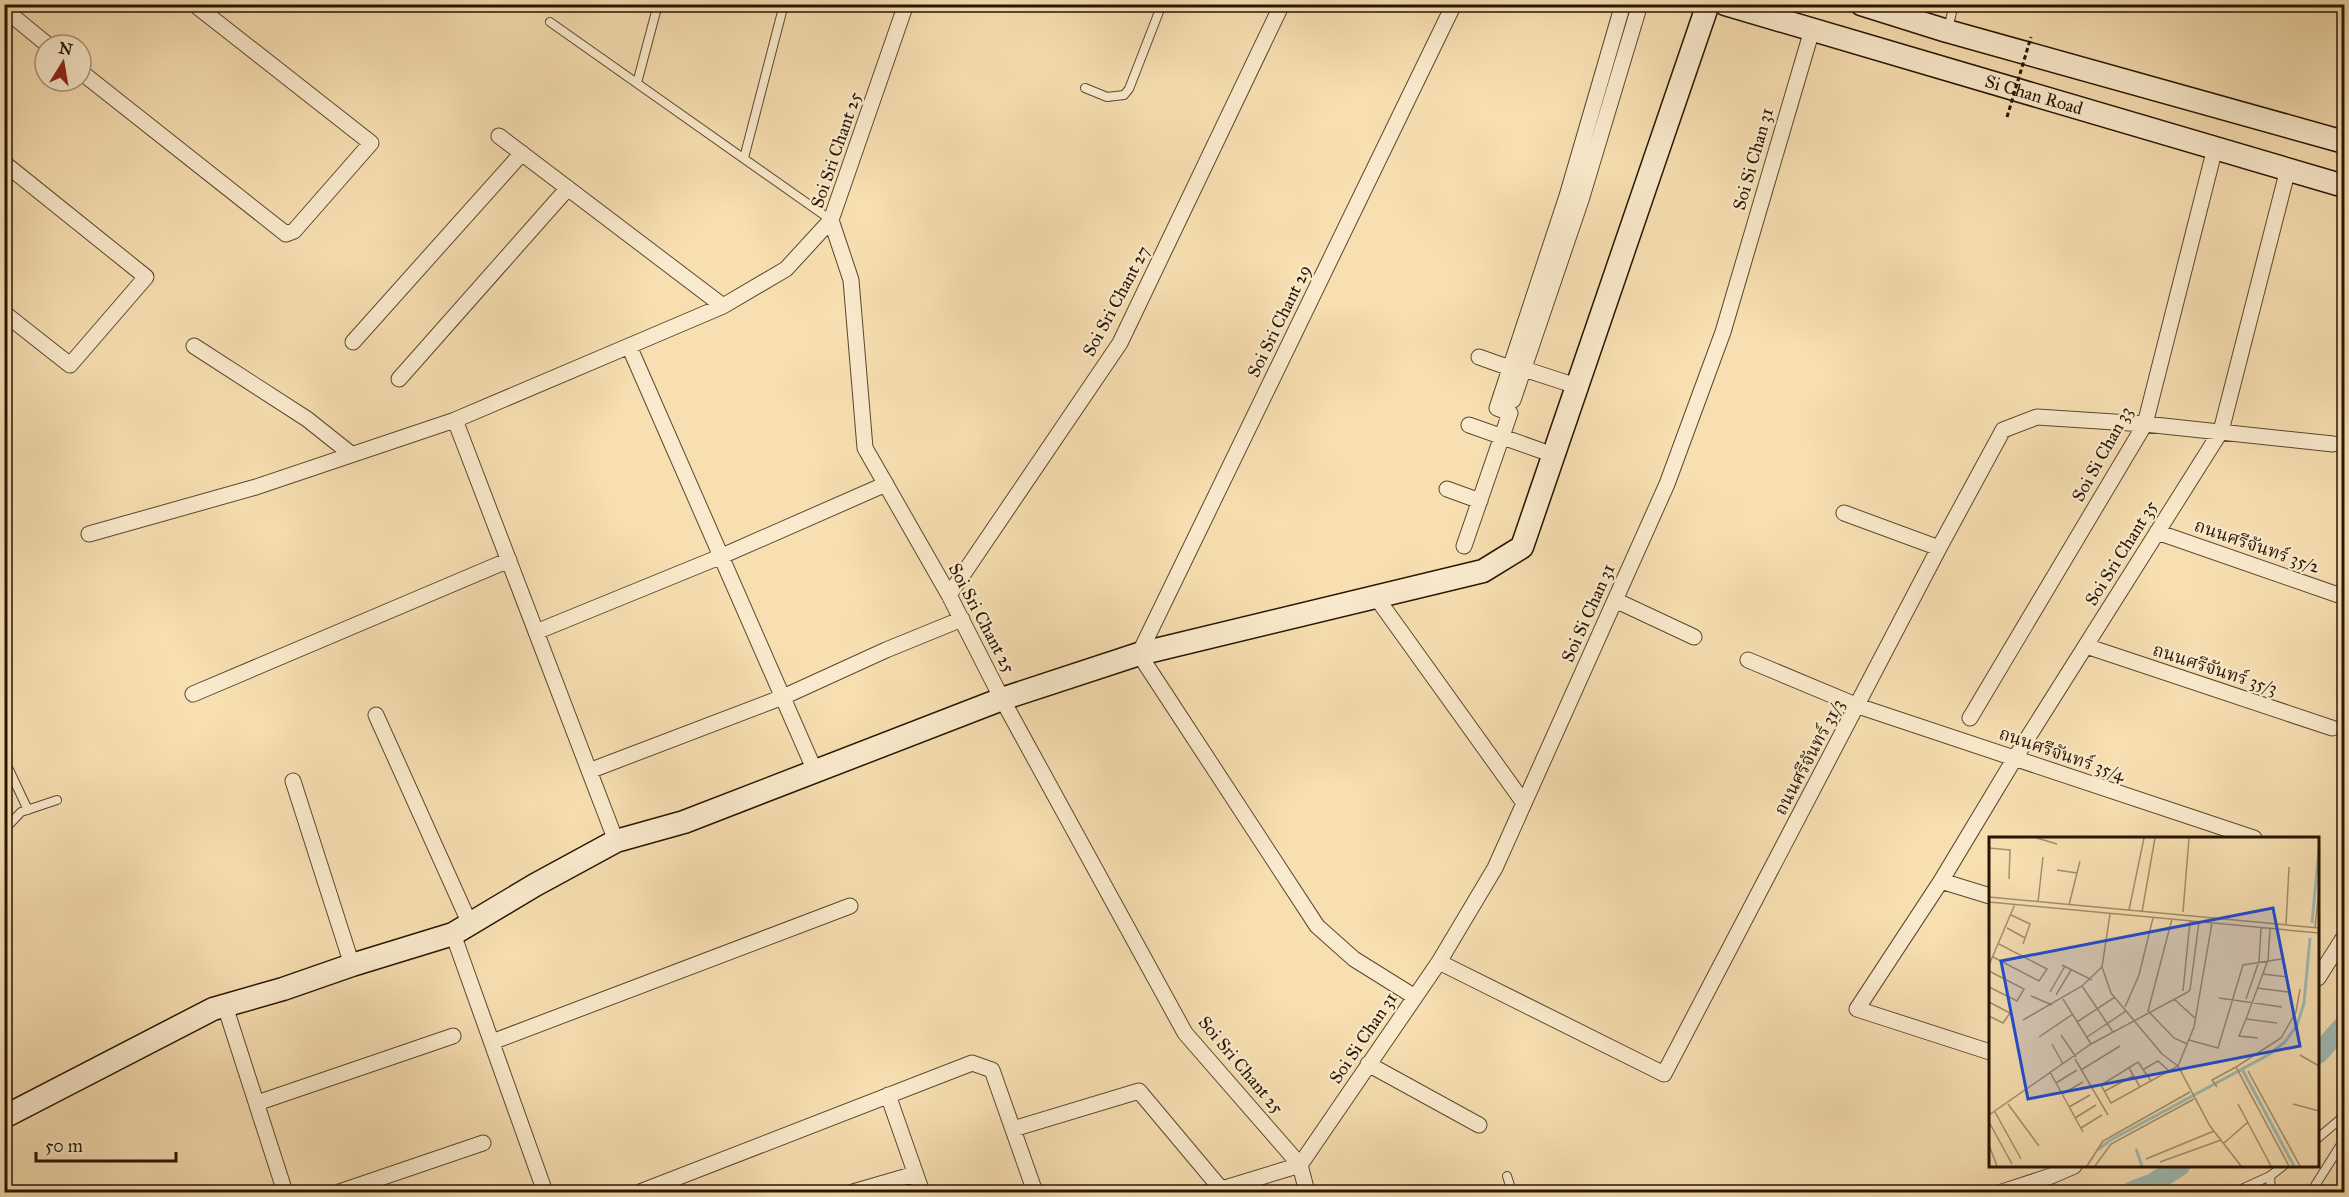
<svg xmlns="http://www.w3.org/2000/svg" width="2349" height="1197" font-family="'IM FELL Great Primer','Noto Serif Thai',serif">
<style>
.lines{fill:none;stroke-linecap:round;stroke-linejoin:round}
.canal{stroke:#9fbbb4;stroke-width:20}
.lane-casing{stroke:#5b482c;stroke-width:10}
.street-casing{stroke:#5b482c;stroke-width:17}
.secondary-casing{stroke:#271600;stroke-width:25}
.lane{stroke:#faeacd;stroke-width:8}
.street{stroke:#faeacd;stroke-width:15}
.secondary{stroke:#faeacd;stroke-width:22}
.path-bridge{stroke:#271600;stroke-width:3;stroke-dasharray:4.5 3;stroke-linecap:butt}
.labels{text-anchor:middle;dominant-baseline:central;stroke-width:4.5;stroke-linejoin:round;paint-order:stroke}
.street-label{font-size:18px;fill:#271600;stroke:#faeacd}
.inset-river{fill:none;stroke:#9fbbb4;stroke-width:3}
.inset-road{fill:none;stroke:#a48f6b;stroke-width:1.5}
.view{fill:#1d4ed8;fill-opacity:0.15;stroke:#1d4ed8;stroke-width:3}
.inset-edge{fill:none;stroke:#271600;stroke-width:3}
</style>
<rect width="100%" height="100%" fill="#f7dfb2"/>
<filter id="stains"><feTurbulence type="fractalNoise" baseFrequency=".00333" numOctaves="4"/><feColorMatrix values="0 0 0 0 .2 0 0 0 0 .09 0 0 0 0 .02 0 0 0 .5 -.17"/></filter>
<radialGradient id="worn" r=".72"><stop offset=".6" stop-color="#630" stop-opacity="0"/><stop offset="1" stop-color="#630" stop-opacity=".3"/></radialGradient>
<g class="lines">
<!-- canal -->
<path class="canal" d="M2318 1054 2344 1025
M2130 1192 2153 1183 2180 1166"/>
<!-- lane casing -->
<g class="lane-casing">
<path id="lane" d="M550 22 831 220
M1948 29 1954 4
M637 83 658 4
M1085 88 1107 97 1124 95 1129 89 1162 4
M744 158 784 4
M4 759 28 810
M4 830 21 812 57 800
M2318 1138 2344 1116
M1507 1176 1512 1192
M2270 1176 2271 1192
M2235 1192 2270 1176 2283 1166
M2311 1192 2342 1143 2341 1118"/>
</g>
<!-- street casing -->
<g class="street-casing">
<path id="street" d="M906 4 831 220 851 280 865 448 949 595 1002 699 1185 1033 1300 1165 1307 1192
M4 9 48 45
M81 72 286 234 294 231 371 143 194 4
M499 136 723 306
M4 163 146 277 70 365 4 313
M353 342 522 153
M194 346 307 419 351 454
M629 346 815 771
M1479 357 1510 368
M1524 369 1567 383
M399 379 568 188
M1513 400 1581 200 1640 4
M455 420 616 841
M1469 425 1542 451
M1447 489 1480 501
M1844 513 1939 548
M2157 532 2344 597
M89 534 256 487 455 420 629 346 723 306 786 269 831 220
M1464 546 1510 413 1497 408 1567 196 1623 4
M949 595 1120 343 1282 4
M1376 597 1524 803
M1615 600 1694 637
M536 632 722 556 886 484
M2086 646 2332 728
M1748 660 1858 706 2254 838
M193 694 509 560
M376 715 470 924
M1970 718 2145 424 2215 148
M589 771 783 697 886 650 962 619
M293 781 352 965
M1941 881 1857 1009 1990 1052
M1990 896 1941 881 2015 758 2221 431 2288 169
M453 934 545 1192
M1439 962 1664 1074 1939 548 2003 430 2037 417 2145 424 2333 444
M2318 978 2344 937
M1415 997 1354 959 1317 926 1139 654 1454 4
M225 1006 285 1192
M492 1042 850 906
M1368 1064 1479 1125
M888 1095 922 1192
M257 1103 453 1036
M1013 1129 1139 1091 1222 1190
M339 1192 483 1143
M640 1192 972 1063 992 1070 1035 1192
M853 1192 915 1174
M1212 1192 1300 1165 1439 962 1495 868 1667 484 1723 332 1812 30
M2002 1192 2051 1176 2074 1166"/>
</g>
<!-- secondary casing -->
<g class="secondary-casing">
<g id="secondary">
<path id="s1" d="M1725 4 2344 186"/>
<path d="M1861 4 1947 31 2344 142"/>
<path d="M4 1117 213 1009 283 989 352 965 453 934 535 885 616 841 684 822 1002 699 1139 654 1483 571 1522 547 1708 4"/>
</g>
</g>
<!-- lane -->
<use href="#lane" class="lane"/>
<!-- street -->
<use href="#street" class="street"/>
<!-- secondary -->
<use href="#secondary" class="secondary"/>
<!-- path-bridge -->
<path class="path-bridge" d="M2007 117 2031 37"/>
</g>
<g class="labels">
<!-- street labels -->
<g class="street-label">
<text stroke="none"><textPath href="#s1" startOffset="322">Si Chan Road</textPath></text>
<text transform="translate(836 150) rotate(-71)">Soi Sri Chant 25</text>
<text transform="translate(1753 159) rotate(-74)">Soi Si Chan 31</text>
<text transform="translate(1116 301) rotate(-62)">Soi Sri Chant 27</text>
<text transform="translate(1279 321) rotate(-64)">Soi Sri Chant 29</text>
<text transform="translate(2102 454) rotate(-61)">Soi Si Chan 33</text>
<text transform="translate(2257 546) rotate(19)">ถนนศรีจันทร์ 35/2</text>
<text transform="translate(2121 553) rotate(-58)">Soi Sri Chant 35</text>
<text transform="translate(1588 613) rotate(-66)">Soi Si Chan 31</text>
<text transform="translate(982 618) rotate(62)">Soi Sri Chant 25</text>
<text transform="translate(2215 669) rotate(18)">ถนนศรีจันทร์ 35/3</text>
<text transform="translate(2062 754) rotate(19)">ถนนศรีจันทร์ 35/4</text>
<text transform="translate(1809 757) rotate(-62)">ถนนศรีจันทร์ 31/3</text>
<text transform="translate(1363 1038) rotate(-56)">Soi Si Chan 31</text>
<text transform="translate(1241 1065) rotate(50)">Soi Sri Chant 25</text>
</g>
</g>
<!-- overview -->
<g transform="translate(1989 837)">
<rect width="330" height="330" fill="#f7dfb2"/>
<path class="inset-river" d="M323 86 330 12M253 232 305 329M147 312 153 329M109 313 120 304 279 218 296 205 308 188 315 166 321 101"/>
<path class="inset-road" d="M48 1 68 7M0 11 21 13 20 42M68 33 88 36M0 60 330 91M0 65 330 96M49 65 54 20M80 68 91 24M140 73 155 1M153 75 166 1M194 75 200 1M121 77 113 130 122 156 173 217 189 229 221 289 252 329M22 78 41 87 34 107M183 82 159 174 185 201 198 207M297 88 300 30M18 91 36 101M326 91 330 52M281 92 279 123 257 182 288 186M4 120 50 144 58 132 10 107M0 128 26 67M73 128 103 143M0 134 35 152 28 164 0 150M274 137 299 140M93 149 124 195M268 151 299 155M194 154 201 84M61 155 76 129M67 158 82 133M42 159 63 168M230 161 293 170M74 162 102 207M185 162 207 182M257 162 270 124 272 91M0 165 21 176 14 186 0 179M136 170 150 138 164 81M257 182 250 199 269 201M34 183 93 149 113 130M88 185 126 160M72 198 87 220M50 200 84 177M98 200 137 174M200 203 229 211 254 128 292 122M63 207 74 227M311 218 330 229M86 222 119 278M140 231 151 250M155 232 169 224 180 234M92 233 131 209M259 234 311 329M61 235 94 295M162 244 149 225 112 248 122 266 189 229 205 190 223 86M67 246 88 233M228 250 223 243 247 230M116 254 144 239M73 257 94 245M19 267 50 309M249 267 282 329M304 267 330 274M80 270 101 258M6 275 32 322M0 278 102 207 197 156 201 153 210 85M86 281 107 268M0 285 23 327M92 291 113 278M235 306 259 285M0 308 8 329M157 322 225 294M171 325 232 303M98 329 114 304 201 255M106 329 122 307 205 262M300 329 247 230 292 201 307 175 311 152"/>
<path class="view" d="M284 71 311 209 39 262 12 124Z"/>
<rect width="330" height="330" class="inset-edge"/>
</g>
<!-- margin -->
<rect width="2349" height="1197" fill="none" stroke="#f7dfb2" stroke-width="24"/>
<rect x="6" y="6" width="2337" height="1185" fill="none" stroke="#271600" stroke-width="3"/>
<rect x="12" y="12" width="2325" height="1173" fill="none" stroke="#271600" stroke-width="1.5"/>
<!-- north arrow -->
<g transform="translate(63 63) rotate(11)"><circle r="28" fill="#faeacd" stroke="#a6957b" stroke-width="1.5"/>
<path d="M0-4.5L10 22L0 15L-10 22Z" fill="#8f2418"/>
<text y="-9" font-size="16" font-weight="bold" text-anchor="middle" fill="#271600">N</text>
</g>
<!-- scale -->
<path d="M36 1152v9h140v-9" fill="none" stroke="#271600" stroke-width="3"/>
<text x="45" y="1152" font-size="18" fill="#271600" stroke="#faeacd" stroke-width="4.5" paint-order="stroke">50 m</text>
<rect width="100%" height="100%" filter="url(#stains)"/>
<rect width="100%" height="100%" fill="url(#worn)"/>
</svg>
